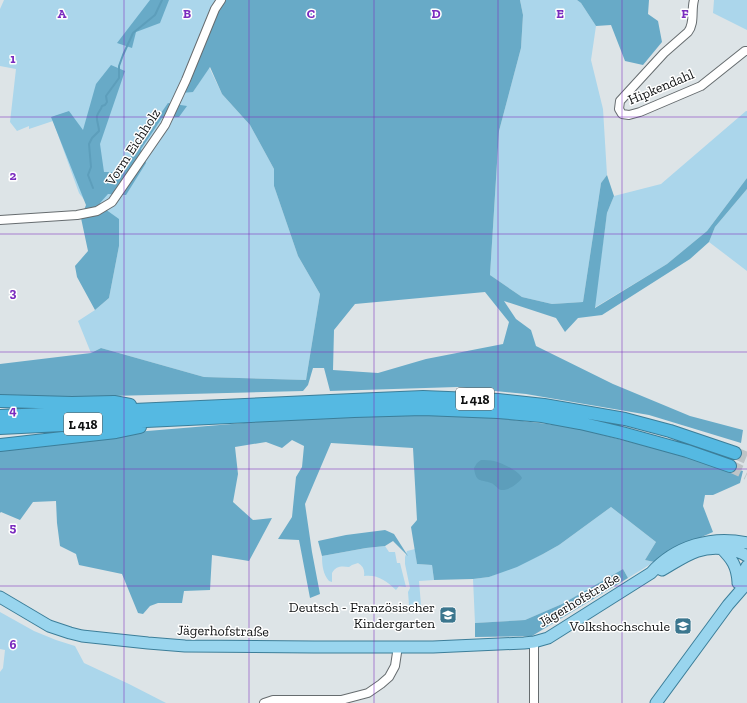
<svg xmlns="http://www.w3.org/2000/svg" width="747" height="703" font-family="'Zilla Slab',serif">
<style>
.green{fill:#abd6eb}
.forest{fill:#68aac7;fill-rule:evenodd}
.water{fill:#5d9ebb}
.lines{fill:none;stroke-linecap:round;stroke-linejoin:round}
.stream{stroke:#5d9ebb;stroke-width:2}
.highway-tunnel{stroke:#bec4c7;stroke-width:12;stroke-dasharray:12 6;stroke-linecap:butt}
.minor-casing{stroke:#666c6f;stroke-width:10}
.major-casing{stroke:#3c7e99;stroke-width:13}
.highway-casing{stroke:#3c7e99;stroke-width:14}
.minor{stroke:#fff;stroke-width:8}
.major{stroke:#99d5ee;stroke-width:11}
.highway{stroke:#55b9e2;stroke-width:12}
.grid{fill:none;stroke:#7b2cbf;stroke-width:1;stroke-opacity:0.55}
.labels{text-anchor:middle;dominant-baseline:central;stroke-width:3;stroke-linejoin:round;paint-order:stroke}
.shield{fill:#fff;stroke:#575859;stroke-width:1}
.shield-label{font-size:13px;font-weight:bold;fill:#0f1112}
.street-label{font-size:14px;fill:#0f1112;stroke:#fff}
.poi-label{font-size:14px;fill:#0f1112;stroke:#fff;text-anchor:end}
.grid-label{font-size:13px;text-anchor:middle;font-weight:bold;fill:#7b2cbf;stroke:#fff;stroke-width:3;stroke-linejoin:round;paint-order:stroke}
</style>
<rect width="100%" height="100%" fill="#dde4e7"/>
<!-- green -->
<path class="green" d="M4 0H150V2L156 0H217L193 92 209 67 222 94 250 125 274 169V186L298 256 320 294 306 380 204 377 101 348 91 353 78 321 95 310 109 298 119 246 79 193 53 121 29 129V126L17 131 10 122 16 69 0 66V9Z
M520 0H577L581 3 596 26 591 60 603 109 607 175 601 183 583 302 552 304 522 297 490 275 499 131 521 48 523 15Z
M714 0H747V30L713 13Z
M746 111H747V178L707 231 667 264 594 308 607 213 614 196 661 184Z
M747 189V271L709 242 715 227Z
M611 507 656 542 645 560 654 562 628 578 623 569 562 604 525 620 475 623 473 579 489 577 543 554 559 545Z
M385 546 389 552H395L397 563H400L406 587 399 586 396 590C387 581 377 574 364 576 365 570 363 566 358 563L352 565 349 567C341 566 336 566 332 573V582L329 581C323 574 322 565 322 556L366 548Z
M415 549 417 564 432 565 434 580 419 581 421 605H409L408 592 410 588 405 564V557L407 551Z
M0 612 34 631 56 640 75 646 84 663 129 684 166 703H0V672L3 668 5 650 0 649Z"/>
<!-- forest -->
<path class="forest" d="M150 0H169L160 23 136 32 132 48 117 43Z
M217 0H520L523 15 521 48 499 131 490 275 522 297 552 304 583 302 601 183 607 175 614 196 607 213 595 308 667 264 707 231 747 178V189L715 227 709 242 690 259 602 315 578 318 565 332 556 318 504 301 516 319 531 330 536 346 613 384 690 416 743 430 741 443 649 415 526 394 457 387 330 391 324 368H313L308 385 303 391 73 397 0 395V364L91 353 101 348 204 377 306 380 320 294 298 256 274 186V169L250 125 222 94 210 67 193 92 181 93ZM485 292 509 322 503 344 426 359 378 373 333 370 334 330 355 304Z
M577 0H649L648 14 658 21 662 42 643 65 625 61 611 25 596 26 581 3Z
M111 65 125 71 100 144 104 172H120L168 103 187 106 179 117 162 118 141 149 146 163 126 195 108 194 100 203 105 209 119 219V246L109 298 95 310 77 277 75 266 88 251 81 218 86 205 51 117 69 111 83 130 96 84Z
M401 413 498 418 572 427 743 471 740 483 713 495H705L703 506 713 532 676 548 654 562 645 560 656 542 611 507 559 545 543 554 517 567 489 577 473 579 434 580 432 565 417 564 411 527 417 520 413 448 331 443 305 504 312 552 320 594 310 598 299 540 278 539 292 517 296 477 302 467 304 446 292 440 282 448 266 442 235 447 238 474 233 502 253 520 272 518 249 561 212 555 210 590 184 591 182 603H158L150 606 143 614 138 613 122 574 79 565 76 554 60 546 57 523 56 501 33 502 20 520 1 512 0 513V451L123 433 316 417Z
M385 530 394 534 408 556 393 541 385 546 366 548 322 556 318 541 346 535Z
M623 569 628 578 532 636 475 637V623L525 620 562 604Z"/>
<!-- water -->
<path class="water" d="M481 460C485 460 490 460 494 461 502 463 519 471 522 478 519 483 508 491 501 490 497 489 495 484 491 483 480 479 476 483 474 468L477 463Z"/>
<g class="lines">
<!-- stream -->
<path class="stream" d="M93 188 88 175 91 167 89 144 92 138 99 131C99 126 96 120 97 116 98 112 101 110 102 106L105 105 107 102 106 96 119 78V66L123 55 133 33 155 15 162 0"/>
<!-- highway-tunnel -->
<path class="highway-tunnel" d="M735 453 747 458
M730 466 747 474"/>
<!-- minor casing -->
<g class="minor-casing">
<path id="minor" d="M694 0C691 11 695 23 688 32L664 53 620 101 619 109 622 114 629 115 640 112 701 86 745 51H747
M0 220 77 215 97 211 112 202 165 125 186 80 215 9 221 0
M534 642V703
M264 703 273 700H341L368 693 381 684 389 677 395 666 398 646"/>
</g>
<!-- major casing -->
<g class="major-casing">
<path id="major" d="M721 548C732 559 737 566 738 582
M662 570C685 557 698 545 726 549 734 550 741 552 747 556
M738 583 747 566
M0 597 49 626 70 633 82 636 148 643 185 646 314 647H433L524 643 534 642 548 638 651 573C675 546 712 535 747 543
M656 703 728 605 747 583"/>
</g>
<!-- highway casing -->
<g class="highway-casing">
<path id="highway" d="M0 401 72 403 114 402 130 405
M0 416 353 400 423 397 498 400 544 405 625 419 670 431 735 453
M0 428 354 411 423 409 498 412 542 416 580 423 622 433 687 451 730 466
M0 445 116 432 140 427"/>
</g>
<!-- minor -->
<use href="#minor" class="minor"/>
<!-- major -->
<use href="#major" class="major"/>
<!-- highway -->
<use href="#highway" class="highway"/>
</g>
<!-- grid -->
<path class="grid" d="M124 0V703M249 0V703M374 0V703M498 0V703M622 0V703M0 117H747M0 234H747M0 352H747M0 469H747M0 586H747"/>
<!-- icons -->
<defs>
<g id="school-square" transform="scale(0.9)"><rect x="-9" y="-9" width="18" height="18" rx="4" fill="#3b768e" stroke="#fff"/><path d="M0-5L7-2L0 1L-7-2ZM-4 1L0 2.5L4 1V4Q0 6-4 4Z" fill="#fff"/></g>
<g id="university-square" transform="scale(0.9)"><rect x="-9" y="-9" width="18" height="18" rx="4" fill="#3b768e" stroke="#fff"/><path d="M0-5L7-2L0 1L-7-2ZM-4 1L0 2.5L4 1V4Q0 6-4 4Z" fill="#fff"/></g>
</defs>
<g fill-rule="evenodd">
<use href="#school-square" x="448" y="615"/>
<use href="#university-square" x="683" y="626"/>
</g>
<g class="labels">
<!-- shield labels -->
<g class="shield">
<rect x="456" y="388" width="38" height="22" rx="3"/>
<rect x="64" y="413" width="38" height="22" rx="3"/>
</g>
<g class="shield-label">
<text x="475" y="399">L 418</text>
<text x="83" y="424">L 418</text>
</g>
<!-- street labels -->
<g class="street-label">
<text transform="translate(661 87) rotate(-23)">Hipkendahl</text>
<text transform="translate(133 147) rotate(-57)">Vorm Eichholz</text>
<text transform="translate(579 600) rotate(-31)">Jägerhofstraße</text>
<text transform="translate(223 631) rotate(1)">Jägerhofstraße</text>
</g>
<!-- poi labels -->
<g class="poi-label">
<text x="435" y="607">Deutsch - Französischer<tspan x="435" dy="16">Kindergarten</tspan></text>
<text x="670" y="626">Volkshochschule</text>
</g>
</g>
<g class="grid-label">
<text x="62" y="18">A</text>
<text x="187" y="18">B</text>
<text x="311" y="18">C</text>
<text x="436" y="18">D</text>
<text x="560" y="18">E</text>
<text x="685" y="18">F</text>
<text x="13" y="63">1</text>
<text x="13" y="180">2</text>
<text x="13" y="297">3</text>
<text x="13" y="415">4</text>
<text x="13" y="532">5</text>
<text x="13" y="649">6</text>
</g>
</svg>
